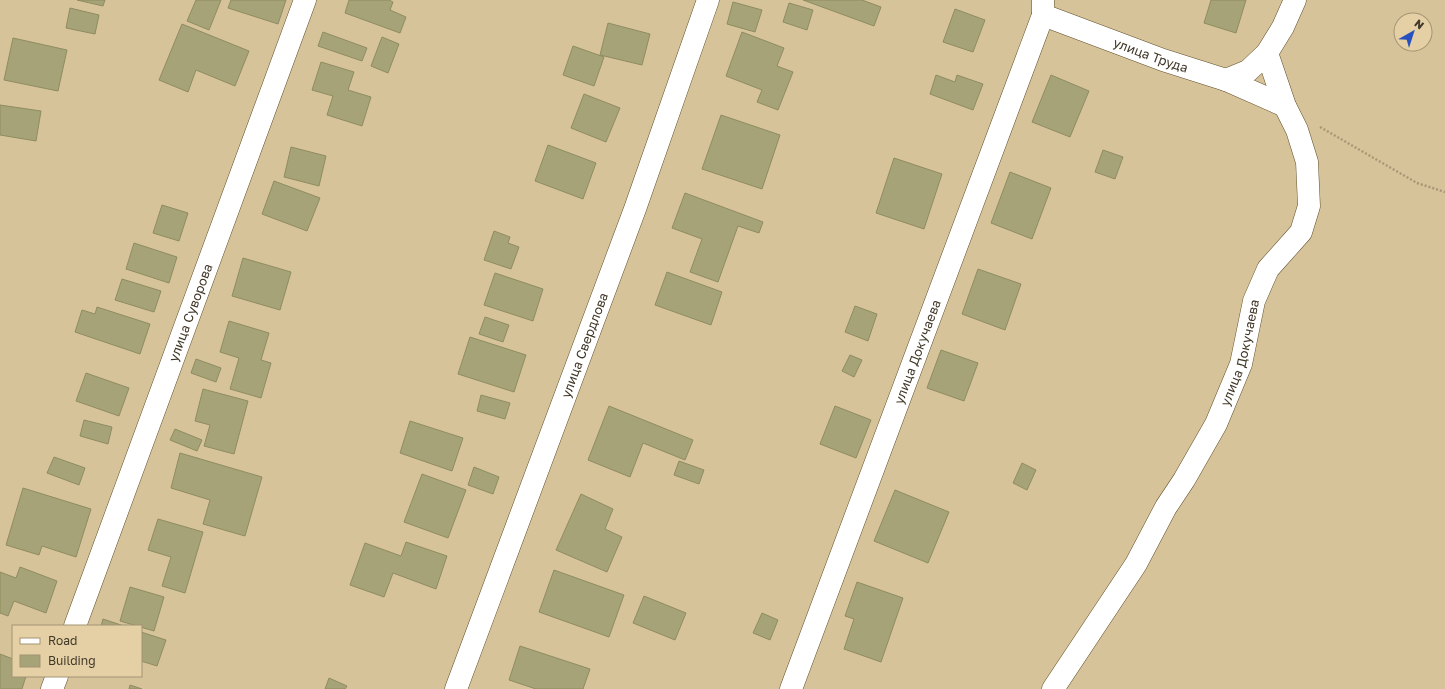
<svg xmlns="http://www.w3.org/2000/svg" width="1445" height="689" font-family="'Golos Text',sans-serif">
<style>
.building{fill:#a5a377;stroke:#8f8c61}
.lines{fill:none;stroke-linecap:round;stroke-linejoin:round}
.minor-casing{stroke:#615029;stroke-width:23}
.path{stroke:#a79776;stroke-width:2.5;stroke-dasharray:2 2;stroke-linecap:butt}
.minor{stroke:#fff;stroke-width:22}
.labels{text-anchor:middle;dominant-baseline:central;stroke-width:4;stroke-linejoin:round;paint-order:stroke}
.street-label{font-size:13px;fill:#413828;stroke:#e5d0a6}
</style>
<rect width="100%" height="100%" fill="#d7c39a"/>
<!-- building -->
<path class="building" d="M77 0H105L103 6Z
M196 0H221L209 30 187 21Z
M231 0H286L278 24 228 8Z
M349 0H389L393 2 390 10 406 17 400 33 345 13Z
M803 0H862L881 7 874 26Z
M1211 0H1246L1236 33 1204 23Z
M733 2 762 10 755 32 727 24Z
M789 3 813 10 807 30 783 22Z
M70 8 99 15 95 34 66 28Z
M955 9 985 20 973 52 943 42Z
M608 23 650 34 642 65 600 55Z
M182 24 249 51 235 86 196 70 188 92 159 80Z
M323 32 367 48 362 61 318 46Z
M742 32 784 48 777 66 793 72 778 110 757 102 762 90 726 76Z
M382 37 399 44 388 73 371 66Z
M13 38 67 50 58 91 4 80Z
M573 46 604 57 594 86 563 75Z
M321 62 354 72 348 90 371 97 362 126 327 115 333 96 312 90Z
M936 75 955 82 957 75 983 84 973 110 930 94Z
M1051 75 1089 91 1070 137 1032 122Z
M584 94 620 108 606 142 571 128Z
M0 105 41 111 36 141 0 135Z
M721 115 780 135 762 189 702 169Z
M548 145 596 163 583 199 535 181Z
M291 147 326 156 319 186 284 177Z
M1103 150 1123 157 1115 179 1095 172Z
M894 158 942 174 924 229 876 213Z
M1010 172 1051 188 1032 239 991 223Z
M274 181 320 198 307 231 262 214Z
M685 193 763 222 759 233 738 226 718 282 690 272 702 239 672 228Z
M162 205 188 213 179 241 153 233Z
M494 231 510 237 508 243 519 247 511 269 484 260Z
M134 243 177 257 169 283 126 269Z
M243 258 291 272 280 310 232 296Z
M978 269 1021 284 1005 330 962 314Z
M667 272 722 292 711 325 655 305Z
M495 273 543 289 533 321 484 305Z
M122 279 161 291 154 312 115 300Z
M855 306 877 314 868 341 845 332Z
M97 307 150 324 140 354 75 332 82 310 95 314Z
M485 317 509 325 503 342 479 334Z
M229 321 269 333 261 360 271 363 261 398 230 389 239 358 220 352Z
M470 337 526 355 514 392 458 374Z
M941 350 978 363 964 401 927 388Z
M850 355 862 360 854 377 842 371Z
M196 359 221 368 216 382 191 373Z
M86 373 129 388 119 416 76 401Z
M203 389 248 401 234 454 204 446 210 425 195 421Z
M481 395 510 403 505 419 477 411Z
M609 406 693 440 685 460 643 443 630 477 588 460Z
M835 406 871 420 856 458 820 444Z
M84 420 112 427 108 444 80 436Z
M410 421 463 438 452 471 400 453Z
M175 429 202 440 197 451 170 440Z
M180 453 262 477 245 536 203 524 210 500 171 488Z
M54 457 85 468 79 485 47 473Z
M679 461 704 470 699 484 674 475Z
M1022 463 1036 470 1027 490 1013 483Z
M474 467 499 477 493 494 468 485Z
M422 474 466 490 448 538 404 522Z
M23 488 91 509 76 557 42 546 39 555 6 545Z
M895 490 949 512 928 563 874 541Z
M581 494 613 509 605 529 622 537 607 572 556 550Z
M158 519 203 532 185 593 162 586 171 557 148 550Z
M406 542 447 556 436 589 393 573 384 597 350 585 365 543 401 556Z
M20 567 57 581 46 613 14 601 8 616 0 613V572L16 578Z
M554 570 624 595 609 637 539 612Z
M857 582 903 598 881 662 844 649 854 619 845 616Z
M130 587 164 597 154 631 120 621Z
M644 596 686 613 675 640 633 623Z
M762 613 778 620 770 640 753 633Z
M103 619 124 626H101Z
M141 632 166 640 157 666 141 661Z
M520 646 590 669 583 689H536L509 680Z
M0 654 13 659V676H26L22 689H0Z
M329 678 347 686 345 689H325Z
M130 685 142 689H129Z"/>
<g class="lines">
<!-- minor casing -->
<g class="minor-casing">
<g id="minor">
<path id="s1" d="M1043 0V15L1163 60 1226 80 1248 71 1267 53"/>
<path d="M1226 80 1285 106"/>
<path id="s2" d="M75 626 305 0"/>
<path d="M52 689 57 676"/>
<path id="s3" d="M456 689 635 209 708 0"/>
<path id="s4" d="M791 689 1043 15"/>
<path id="s5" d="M1053 689 1136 564 1166 507 1184 480 1216 424 1241 364 1254 301 1268 269 1301 232 1309 206 1307 162 1297 130 1285 106 1267 53 1283 27 1295 0"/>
</g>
</g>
<!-- path -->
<path class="path" d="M1320 127 1417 183 1445 192"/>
<!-- minor -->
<use href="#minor" class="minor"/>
</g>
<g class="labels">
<!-- street labels -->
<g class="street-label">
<text stroke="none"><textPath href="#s1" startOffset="130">улица Труда</textPath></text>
<text stroke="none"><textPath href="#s2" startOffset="334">улица Суворова</textPath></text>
<text stroke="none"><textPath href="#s3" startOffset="367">улица Свердлова</textPath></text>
<text stroke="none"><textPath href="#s4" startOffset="360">улица Докучаева</textPath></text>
<text stroke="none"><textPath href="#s5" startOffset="387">улица Докучаева</textPath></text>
</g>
</g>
<!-- legend -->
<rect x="12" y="625" width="130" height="52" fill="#e5d0a6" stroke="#a39374"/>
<rect x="20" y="638" width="20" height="6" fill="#ffffff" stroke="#a39374"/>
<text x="48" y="645" font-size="12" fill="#413828">Road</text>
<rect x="20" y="655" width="20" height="12" fill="#a5a377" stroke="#a39374"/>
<text x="48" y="665" font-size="12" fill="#413828">Building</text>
<!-- north arrow -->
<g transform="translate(1413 32) rotate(39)"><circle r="19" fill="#e5d0a6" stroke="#a39374"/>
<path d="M0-3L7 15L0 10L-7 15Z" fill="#2851bf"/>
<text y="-6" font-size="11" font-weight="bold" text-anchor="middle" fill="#413828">N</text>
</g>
</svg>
